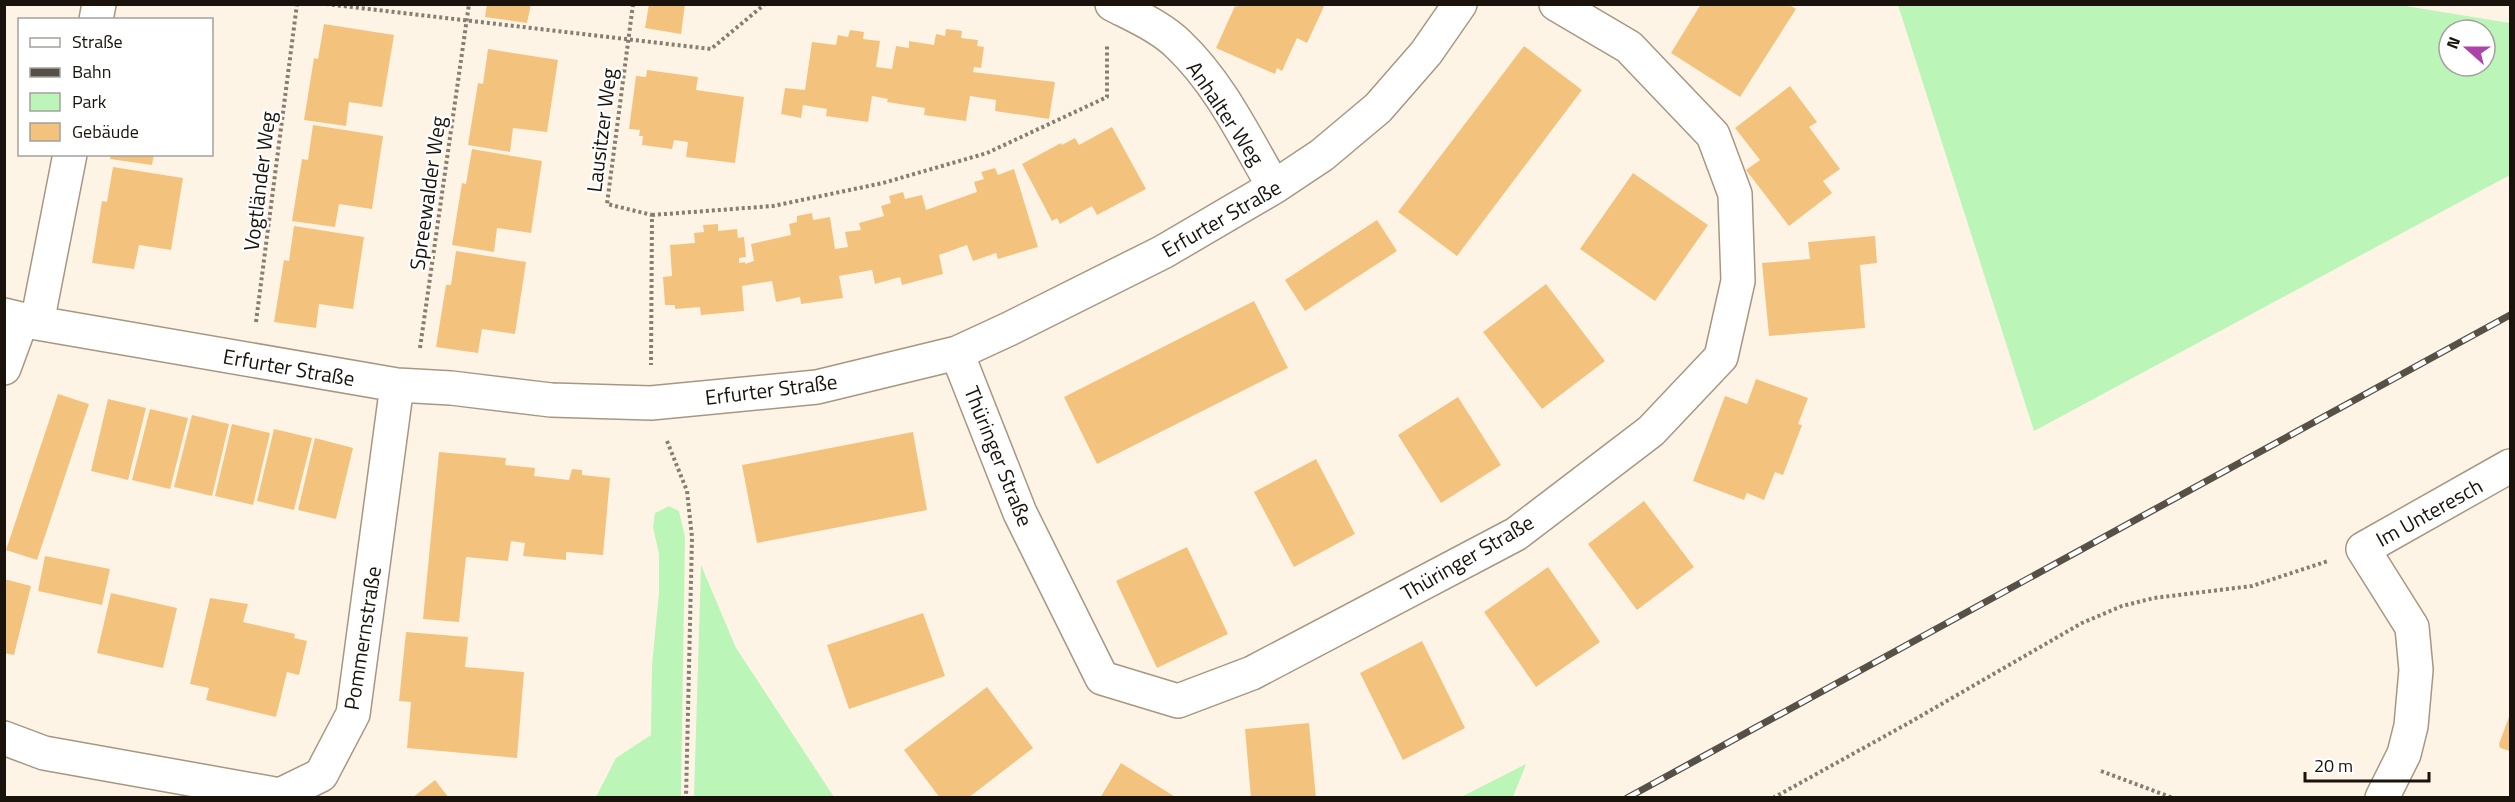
<svg xmlns="http://www.w3.org/2000/svg" width="2515" height="802" font-family="'Titillium Web',sans-serif">
<style>
.green{fill:#bbf5b8;fill-rule:evenodd}
.building{fill:#f3c37e}
.lines{fill:none;stroke-linecap:round;stroke-linejoin:round}
.minor-casing{stroke:#a79781;stroke-width:36}
.path{stroke:#867e73;stroke-width:4;stroke-dasharray:3 3;stroke-linecap:butt}
.minor{stroke:#fff;stroke-width:33}
.rail-casing{stroke:#575047;stroke-width:7}
.rail{stroke:#fff;stroke-width:4.5;stroke-dasharray:14;stroke-linecap:butt}
.labels{text-anchor:middle;dominant-baseline:central;stroke-width:4.5;stroke-linejoin:round;paint-order:stroke}
.street-label{font-size:21px;fill:#19130b;stroke:#fff}
</style>
<rect width="100%" height="100%" fill="#fef4e6"/>
<!-- green -->
<path class="green" d="M2399 5 2510 23V175L2034 431 1898 5ZM2449 30H2485V66H2449Z
M669 506 679 511 685 537 681 797H596L616 758 651 735 652 665 659 593V554L653 527 655 513Z
M701 565 736 648 834 797H694Z
M1526 764 1513 797H1461Z"/>
<!-- building -->
<path class="building" d="M487 4H531L527 23 485 17Z
M649 4H685L681 34 645 28Z
M1238 4H1325L1307 43 1297 38 1282 71 1277 68 1275 74 1216 48 1235 6 1237 7Z
M1701 4H1788L1796 9 1740 97 1671 53Z
M324 24 394 35 382 107 349 102 346 126 304 120 314 58 318 59Z
M946 29 962 31 961 38 978 40 977 46 984 47 981 68 974 67 973 72 1055 82 1049 119 995 111 996 100 970 96 966 121 924 115 925 108 887 102 888 99 872 96 868 122 826 116 827 109 803 105 801 118 781 114 785 88 805 90 812 42 836 45 838 35 848 37 850 30 864 32 863 39 880 41 876 67 892 69 896 46 909 48V41L934 45 936 34 945 36Z
M1524 46 1582 90 1457 256 1398 212Z
M488 49 558 60 547 132 513 128 510 152 468 145 478 83 483 84Z
M647 70 698 77 696 90 744 97 735 163 686 157 688 142 674 140 672 149 642 145 643 136H639L640 130 629 129 636 76 646 77Z
M1790 86 1817 122 1809 127 1840 169 1823 181 1832 193 1789 226 1746 170 1760 160 1735 128Z
M313 125 383 136 372 209 339 204 335 227 292 221 302 159 308 160Z
M1112 127 1146 189 1097 215 1092 206 1060 224 1057 218 1052 221 1022 164 1061 143 1062 145 1075 138 1079 145Z
M472 149 542 161 531 233 497 228 494 252 452 245 462 183 466 184Z
M111 154H154L152 165 110 159Z
M113 167 183 178 171 250 139 245 134 269 92 263 102 201 107 202Z
M995 168 998 175 1014 169 1038 247 998 259 996 253 973 261 967 245 939 255 943 274 902 285 900 277 875 284 872 270 839 276 843 298 801 304 800 297 776 302 772 281 742 286 744 311 701 315 700 307 675 309V305H665L663 277 672 276 670 245 695 243 694 233 704 232 703 225 718 224V231L737 229 738 238 744 237 746 257 739 258V263L745 262V264L754 261 751 244 791 235 789 224 797 222V216L812 213 813 220 830 217 835 249 848 247 845 232 861 230 859 223 884 216 881 206 891 203 889 196 903 192 905 199 922 195 926 210 977 192 974 182 984 179 981 172Z
M1633 173 1708 225 1655 301 1580 249Z
M1377 220 1397 251 1305 311 1285 280Z
M294 226 364 237 353 309 319 304 316 328 274 322 284 260 289 261Z
M1875 236 1877 263 1860 265 1865 328 1769 336 1762 263 1810 259 1808 242Z
M456 251 526 262 515 334 482 329 478 353 436 347 446 285H451Z
M1546 284 1605 361 1542 409 1483 332Z
M1254 301 1288 368 1097 464 1064 397Z
M1756 379 1808 398 1798 424 1802 425 1783 475 1775 472 1764 500 1747 493 1744 500 1693 481 1725 396 1747 404Z
M58 394 89 404 37 560 6 550Z
M1458 397 1501 465 1441 503 1398 435Z
M108 399 146 408 128 480 91 471Z
M150 409 188 418 170 489 132 480Z
M192 415 229 424 212 496 174 487Z
M232 424 270 433 253 505 215 496Z
M274 429 312 438 294 510 257 501Z
M913 432 927 510 757 543 742 465Z
M315 438 353 448 336 519 298 510Z
M439 452 506 458 505 465 535 468 534 476 569 480 572 469 582 470V475L610 478 603 555 566 552V560L523 556 525 543 511 541 508 561 466 557 459 622 423 619Z
M1316 459 1355 534 1294 567 1254 492Z
M1644 501 1694 567 1637 610 1588 544Z
M1187 547 1228 634 1157 668 1116 581Z
M45 556 110 569 102 605 38 591Z
M1548 567 1600 642 1536 687 1484 612Z
M4 579 31 586 14 655 4 653Z
M111 593 177 608 163 668 97 653Z
M210 598 248 604 243 622 295 634 294 638 307 641 299 675 287 672 276 717 206 700 209 688 190 684Z
M923 613 945 676 849 709 827 645Z
M406 632 468 637 465 667 524 672 517 758 407 748 411 702 399 701Z
M1422 641 1465 728 1403 760 1360 673Z
M987 687 1033 748 968 798H940L904 750Z
M2510 714V751L2500 748 2499 744Z
M1309 723 1316 798H1251L1245 729Z
M1121 763 1177 798H1100Z
M435 780 449 798H412Z"/>
<g class="lines">
<!-- minor casing -->
<g class="minor-casing">
<path id="minor" d="M1112 4C1135 16 1161 27 1179 45 1220 84 1246 139 1274 187
M96 20 99 4
M4 315 37 323 397 385 451 388 551 400 651 403 817 387 957 353 1009 329 1163 252 1274 187 1322 155 1378 108 1426 53 1460 4
M37 323 70 154
M957 353 1020 513 1102 678 1178 701 1252 673 1516 534 1651 431 1721 357 1738 281 1735 194 1713 135 1629 47 1556 4
M4 368 22 319
M4 738 44 753 280 795 321 775 353 714 397 385
M2382 798 2404 754 2411 726 2416 670 2412 627 2363 549 2510 466"/>
</g>
<!-- path -->
<path class="path" d="M326 4 711 49 765 4
M633 4 607 204 652 215 651 365
M652 215 773 206 883 183 987 153 1107 97V44
M256 322 297 4
M420 348 469 4
M667 441 687 491 692 537 686 798
M2101 771 2173 798
M1773 798 1905 725 2082 623 2122 606 2154 598 2252 586 2328 561"/>
<!-- minor -->
<use href="#minor" class="minor"/>
<!-- rail casing -->
<g class="rail-casing">
<path id="rail" d="M1627 798 2510 315"/>
</g>
<!-- rail -->
<use href="#rail" class="rail"/>
</g>
<g class="labels">
<!-- street labels -->
<g class="street-label">
<text transform="translate(1226 113) rotate(56)">Anhalter Weg</text>
<text transform="translate(601 130) rotate(-83)">Lausitzer Weg</text>
<text transform="translate(259 181) rotate(-83)">Vogtländer Weg</text>
<text transform="translate(427 193) rotate(-82)">Spreewalder Weg</text>
<text transform="translate(1221 218) rotate(-30)">Erfurter Straße</text>
<text transform="translate(289 367) rotate(10)">Erfurter Straße</text>
<text transform="translate(771 389) rotate(-7)">Erfurter Straße</text>
<text transform="translate(999 456) rotate(68)">Thüringer Straße</text>
<text transform="translate(2429 512) rotate(-29)">Im Unteresch</text>
<text transform="translate(1467 557) rotate(-30)">Thüringer Straße</text>
<text transform="translate(362 638) rotate(-81)">Pommernstraße</text>
</g>
</g>
<!-- border -->
<rect width="2515" height="802" fill="none" stroke="#19130b" stroke-width="12"/>
<!-- legend -->
<rect x="18" y="18" width="195" height="138" fill="#ffffff" stroke="#a3a19d" stroke-width="1.5"/>
<rect x="30" y="38" width="30" height="9" fill="#ffffff" stroke="#a3a19d" stroke-width="1.5"/>
<text x="72" y="48" font-size="18" fill="#19130b">Straße</text>
<rect x="30" y="68" width="30" height="9" fill="#575047" stroke="#a3a19d" stroke-width="1.5"/>
<text x="72" y="78" font-size="18" fill="#19130b">Bahn</text>
<rect x="30" y="93" width="30" height="18" fill="#bbf5b8" stroke="#a3a19d" stroke-width="1.5"/>
<text x="72" y="108" font-size="18" fill="#19130b">Park</text>
<rect x="30" y="123" width="30" height="18" fill="#f3c37e" stroke="#a3a19d" stroke-width="1.5"/>
<text x="72" y="138" font-size="18" fill="#19130b">Gebäude</text>
<!-- north arrow -->
<g transform="translate(2467 48) rotate(291)"><circle r="28" fill="#ffffff" stroke="#a3a19d" stroke-width="1.5"/>
<path d="M0-4.5L10 22L0 15L-10 22Z" fill="#aa44a9"/>
<text y="-9" font-size="16" font-weight="bold" text-anchor="middle" fill="#19130b">N</text>
</g>
<!-- scale -->
<path d="M2305 772v9h124v-9" fill="none" stroke="#19130b" stroke-width="3"/>
<text x="2314" y="772" font-size="18" fill="#19130b" stroke="#ffffff" stroke-width="4.5" paint-order="stroke">20 m</text>
</svg>
